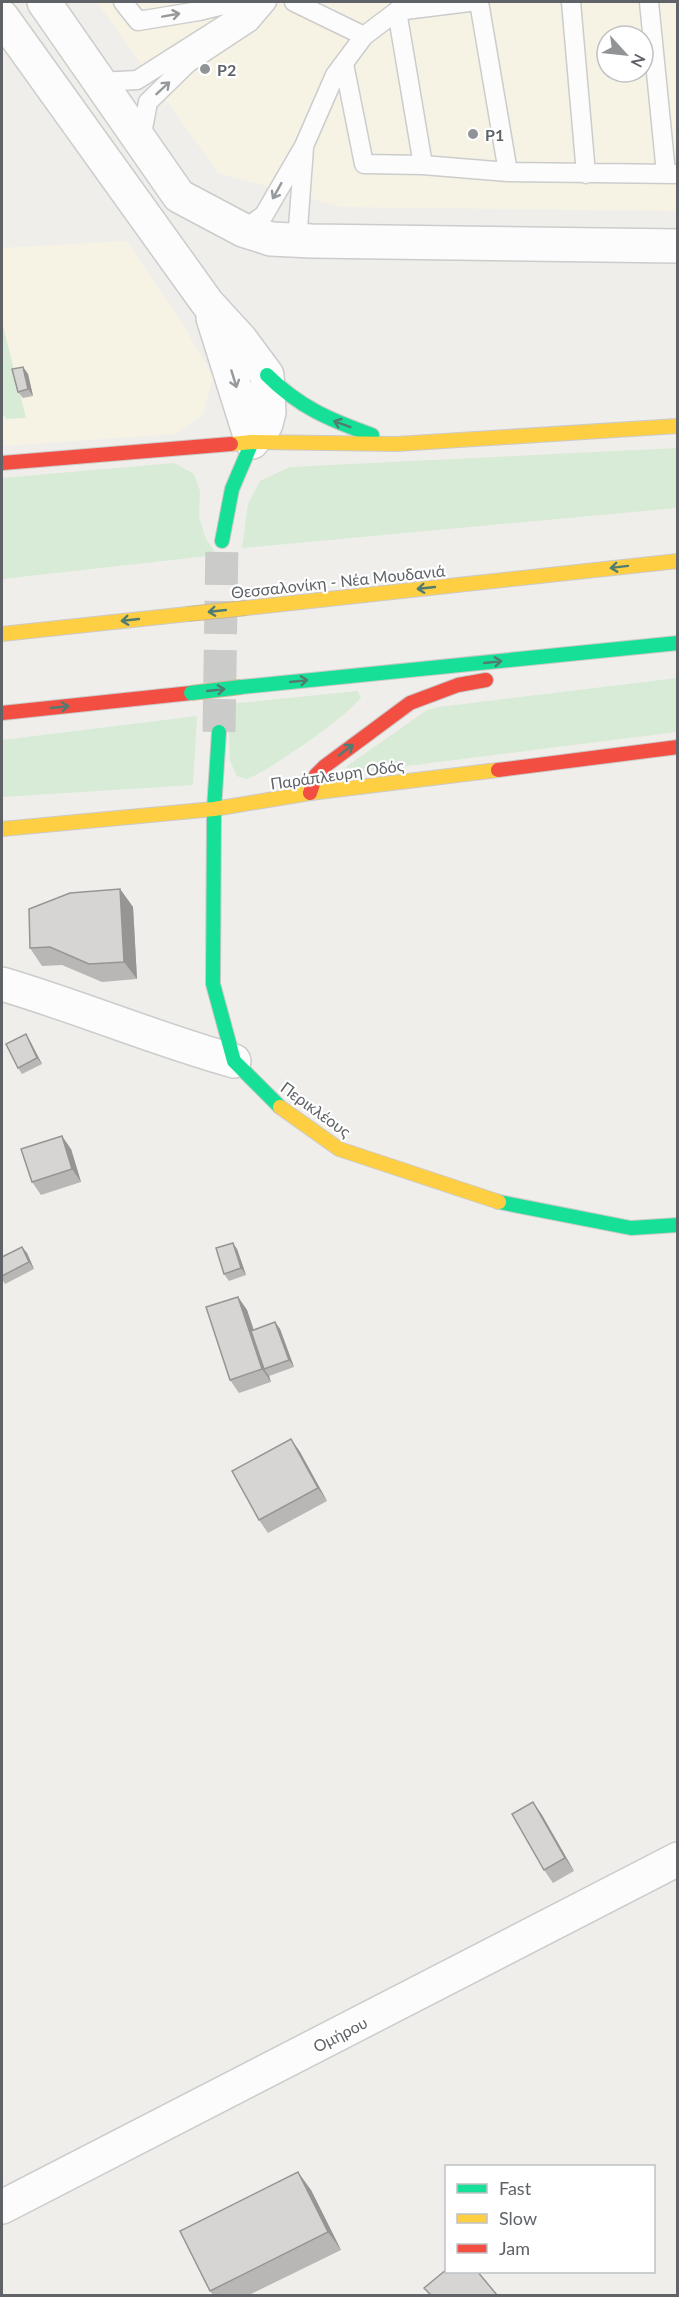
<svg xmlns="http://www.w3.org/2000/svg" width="679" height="2297" font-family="Lato,sans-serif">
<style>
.commercial{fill:#f7f3e4;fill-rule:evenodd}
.green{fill:#d8ebd6}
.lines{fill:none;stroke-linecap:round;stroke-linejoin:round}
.secondary-tunnel{stroke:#cbcbca;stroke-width:33;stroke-dasharray:33 16;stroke-linecap:butt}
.lane-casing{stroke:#cbcccc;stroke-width:21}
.street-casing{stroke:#cbcccc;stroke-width:36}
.fast-casing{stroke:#cacacb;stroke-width:16}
.slow-casing{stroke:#cacacb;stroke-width:16}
.jam-casing{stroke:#cacacb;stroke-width:16}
.lane{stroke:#fdfcfc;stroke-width:18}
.street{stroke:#fdfcfc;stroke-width:33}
.fast{stroke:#16e098;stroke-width:14}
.slow{stroke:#ffcf43;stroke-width:14}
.jam{stroke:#f24e42;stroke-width:14}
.fast-bridge-casing{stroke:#c8b996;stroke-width:16;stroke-linecap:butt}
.slow-bridge-casing{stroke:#c8b996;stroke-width:16;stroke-linecap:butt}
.fast-bridge{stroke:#16e098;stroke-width:14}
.slow-bridge{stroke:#ffcf43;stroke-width:14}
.wall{fill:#b8b7b5}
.shaded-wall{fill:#969594}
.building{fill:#d6d5d3;stroke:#969594;stroke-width:1.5}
.oneway{stroke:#96999c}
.oneway2{stroke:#507c72}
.poi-dot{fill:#919496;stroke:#fff;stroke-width:2}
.labels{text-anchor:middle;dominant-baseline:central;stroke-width:4.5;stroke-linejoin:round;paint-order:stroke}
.poi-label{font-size:16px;font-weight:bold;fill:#5f6368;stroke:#fff;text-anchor:start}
.street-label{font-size:16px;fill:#5f6368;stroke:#fff}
</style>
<rect width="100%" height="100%" fill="#efeeea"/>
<!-- commercial -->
<path class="commercial" d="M97 2H677V211L342 207 218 173ZM607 36H643V72H607Z
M127 241 182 323 213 377 203 414 176 434 2 446V248Z"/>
<!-- green -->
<path class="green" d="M2 322 26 418 6 419 2 413Z
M677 448V508L242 548 248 504 260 481 290 467Z
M174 463 194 474 200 491 199 517 206 539 217 555 2 579V478Z
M677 678V732L344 774 347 766 427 710 439 707Z
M357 691 361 697C351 714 265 774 246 779L237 776 230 761 228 704Z
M197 716 193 785 2 797V740Z"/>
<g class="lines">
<!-- secondary-tunnel -->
<path class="secondary-tunnel" d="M219 732 222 541"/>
<!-- lane casing -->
<g class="lane-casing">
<path id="lane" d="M123 2 138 21 199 11 236 2
M294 2 364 36
M479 2 508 172
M571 2 586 174
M649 2 666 173
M397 11 423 165
M344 64 364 164 423 165 508 172 678 174
M100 82 137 80 260 2
M141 139 148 102 188 63 250 22 267 2
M304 148 298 228 312 240
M243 230 264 215 304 146 335 75 364 36 397 11 469 2"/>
</g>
<!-- street casing -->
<g class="street-casing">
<path id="street" d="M44 2 179 196 243 230 271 239 312 241 678 246
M2 17 208 304 241 340 267 375 269 412 266 424 252 442
M213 318 252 442
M2 984C80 1007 155 1039 234 1061
M2 2207 678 1859"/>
</g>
<!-- fast casing -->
<g class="fast-casing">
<path id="fast" d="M267 375C299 407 330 420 372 435
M222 541 232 489 252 442
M241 687 678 643
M219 732 214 809 213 984 234 1061 280 1107
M499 1202 631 1228 678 1225"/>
</g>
<!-- slow casing -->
<g class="slow-casing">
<path id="slow" d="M231 444 252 442 397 444 678 426
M246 608 678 561
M2 634 188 614
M2 829 214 809 310 793 498 770
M280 1107 339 1149 499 1202"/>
</g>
<!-- jam casing -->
<g class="jam-casing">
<path id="jam" d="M2 463 231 444
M2 713 191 693
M498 770 678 747
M310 793 316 775 325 766 410 703 458 685 486 680"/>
</g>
<!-- lane -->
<use href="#lane" class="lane"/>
<!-- street -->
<use href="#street" class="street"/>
<!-- fast -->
<use href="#fast" class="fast"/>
<!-- slow -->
<use href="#slow" class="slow"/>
<!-- jam -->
<use href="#jam" class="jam"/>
<!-- fast-bridge casing -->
<g class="fast-bridge-casing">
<path id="fast-bridge" d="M191 693 241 687"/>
</g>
<!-- slow-bridge casing -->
<g class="slow-bridge-casing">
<path id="slow-bridge" d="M188 614 246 608"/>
</g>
<!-- fast-bridge -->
<use href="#fast-bridge" class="fast-bridge"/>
<!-- slow-bridge -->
<use href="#slow-bridge" class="slow-bridge"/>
</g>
<!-- wall -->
<path class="wall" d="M23 367 28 374 33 396 23 398 18 392Z
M120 889 133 907 137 979 102 982 62 965 42 966 30 948Z
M26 1034 30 1041 42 1064 22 1074 18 1068Z
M71 1149 81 1182 41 1195 32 1182Z
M22 1247 27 1253 34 1269 5 1284 2 1279V1257Z
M237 1249 246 1275 229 1281 224 1274Z
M238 1297 247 1310 254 1330 275 1322 280 1329 294 1367 269 1376 271 1382 239 1393 230 1380Z
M291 1439 300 1452 327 1501 268 1533 259 1520Z
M533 1802 542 1815 574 1871 553 1883 544 1870Z
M311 2190 341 2250 249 2295H213L210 2291Z"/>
<!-- shaded-wall -->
<path class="shaded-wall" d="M23 367 28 374 33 396 28 389Z
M120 889 133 907 137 979 124 962Z
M26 1034 30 1041 42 1064 37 1058Z
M62 1136 71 1149 81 1182 72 1169Z
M233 1243 237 1249 246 1275 241 1268Z
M22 1247 27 1253 34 1269 29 1262Z
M238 1297 247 1310 266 1368 264 1369 269 1376 271 1382 262 1369Z
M275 1322 280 1329 294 1367 289 1360Z
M291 1439 300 1452 327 1501 318 1488Z
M533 1802 542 1815 574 1871 565 1858Z
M298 2172 311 2190 341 2250 328 2232Z"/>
<!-- building -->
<path class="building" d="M23 367 28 389 18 392 12 369Z
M120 889 124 962 89 964 50 947 30 948 29 909 70 893Z
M26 1034 37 1058 18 1068 6 1044Z
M62 1136 72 1169 32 1182 21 1149Z
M233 1243 241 1268 224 1274 216 1248Z
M22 1247 29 1262 2 1276V1257Z
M238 1297 262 1369 230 1380 206 1307Z
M275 1322 289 1360 264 1369 251 1331Z
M291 1439 318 1488 259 1520 232 1471Z
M533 1802 565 1858 544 1870 512 1814Z
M298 2172 328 2232 210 2291 180 2231Z
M447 2269V2271H477L497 2295H431L424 2288Z"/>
<!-- one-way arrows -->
<defs><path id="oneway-shaft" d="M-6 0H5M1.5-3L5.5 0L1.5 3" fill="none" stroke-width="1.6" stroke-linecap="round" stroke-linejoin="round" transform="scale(1.5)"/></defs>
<g class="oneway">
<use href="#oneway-shaft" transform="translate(171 15) rotate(-10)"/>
<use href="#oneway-shaft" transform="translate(163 88) rotate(-43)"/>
<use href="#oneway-shaft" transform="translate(277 191) rotate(119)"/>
<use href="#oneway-shaft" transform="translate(234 379) rotate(73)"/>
</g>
<g class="oneway2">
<use href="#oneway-shaft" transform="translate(342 424) rotate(-160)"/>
<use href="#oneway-shaft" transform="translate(619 567) rotate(173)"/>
<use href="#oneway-shaft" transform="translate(426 588) rotate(174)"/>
<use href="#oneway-shaft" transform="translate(217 611) rotate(174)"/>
<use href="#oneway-shaft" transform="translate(130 620) rotate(174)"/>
<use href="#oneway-shaft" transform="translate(493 662) rotate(-6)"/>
<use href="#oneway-shaft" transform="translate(299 681) rotate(-6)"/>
<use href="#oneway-shaft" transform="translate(216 690) rotate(-6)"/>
<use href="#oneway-shaft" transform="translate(60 707) rotate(-6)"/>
<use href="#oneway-shaft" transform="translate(346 750) rotate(-38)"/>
</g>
<!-- markers -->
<g class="poi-dot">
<circle cx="205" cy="69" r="6"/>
<circle cx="473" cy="134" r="6"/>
</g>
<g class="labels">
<!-- poi labels -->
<g class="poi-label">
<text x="217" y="69">P2</text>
<text x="485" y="134">P1</text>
</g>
<!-- street labels -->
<g class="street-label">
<text transform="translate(338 581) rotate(-6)">Θεσσαλονίκη - Νέα Μουδανιά</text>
<text transform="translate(337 774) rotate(-8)">Παράπλευρη Οδός</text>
<text transform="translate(316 1109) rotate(36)">Περικλέους</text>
<text transform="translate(340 2034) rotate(-27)">Ομήρου</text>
</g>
</g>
<!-- border -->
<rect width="679" height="2297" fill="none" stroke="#5f6368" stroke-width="6"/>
<!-- legend -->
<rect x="445" y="2165" width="210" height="108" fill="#ffffff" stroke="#bfc1c3" stroke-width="1.5"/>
<rect x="457" y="2184" width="30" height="9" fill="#16e098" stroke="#bfc1c3" stroke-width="1.5"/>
<text x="499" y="2195" font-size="18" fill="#5f6368">Fast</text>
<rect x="457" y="2214" width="30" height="9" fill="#ffcf43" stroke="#bfc1c3" stroke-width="1.5"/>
<text x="499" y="2225" font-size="18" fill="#5f6368">Slow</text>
<rect x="457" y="2244" width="30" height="9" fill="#f24e42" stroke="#bfc1c3" stroke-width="1.5"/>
<text x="499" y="2255" font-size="18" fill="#5f6368">Jam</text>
<!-- north arrow -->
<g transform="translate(625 54) rotate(117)"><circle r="28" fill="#ffffff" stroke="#bfc1c3" stroke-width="1.5"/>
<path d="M0-4.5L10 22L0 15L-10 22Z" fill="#919496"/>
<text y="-9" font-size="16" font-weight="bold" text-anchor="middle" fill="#5f6368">N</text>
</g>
</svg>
